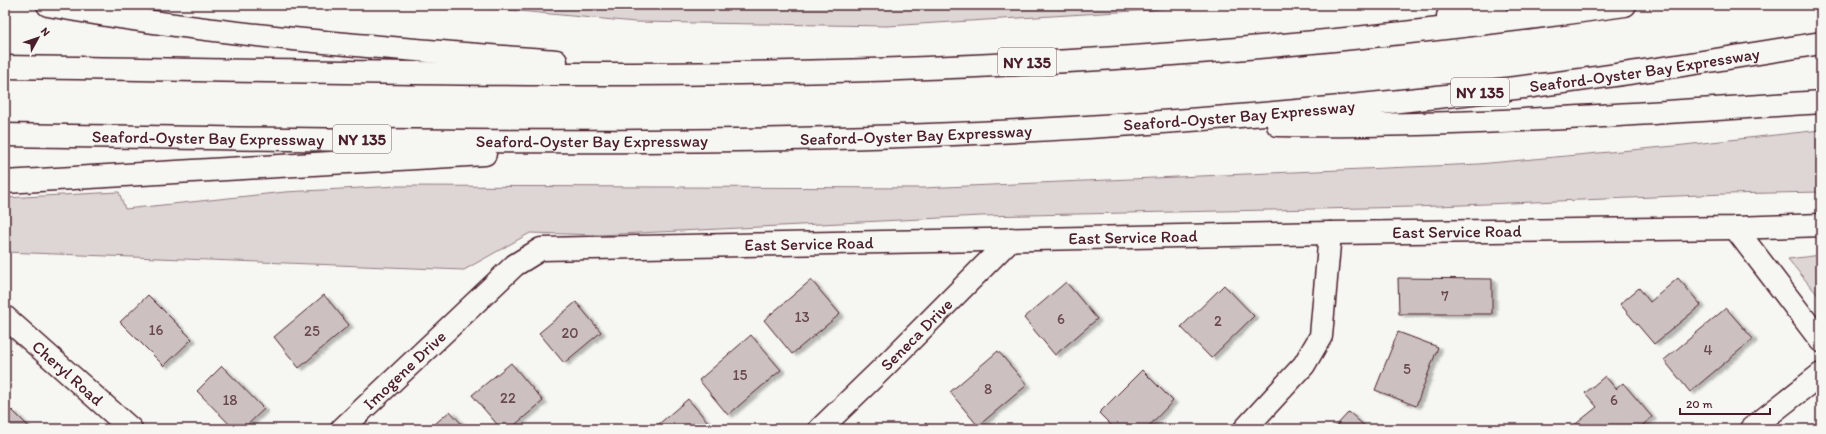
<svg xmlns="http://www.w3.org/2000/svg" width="1826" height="434" font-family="Itim,sans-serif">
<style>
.green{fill:#ddd6d5;stroke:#947a80}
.building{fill:#ccc1c0;stroke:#4a1f2b;filter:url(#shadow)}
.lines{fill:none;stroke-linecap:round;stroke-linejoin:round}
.street-casing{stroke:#4a1f2b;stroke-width:25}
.highway-casing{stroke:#4a1f2b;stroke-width:25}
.street{stroke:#f6f6f2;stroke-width:22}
.highway{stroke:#f6f6f2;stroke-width:22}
.labels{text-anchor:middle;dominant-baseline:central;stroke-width:3.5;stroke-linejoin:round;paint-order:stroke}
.number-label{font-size:15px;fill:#6a4850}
.shield{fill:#f6f6f2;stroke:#7e6067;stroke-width:1}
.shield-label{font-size:16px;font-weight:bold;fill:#4a1f2b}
.street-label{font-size:17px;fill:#4a1f2b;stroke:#f6f6f2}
</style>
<defs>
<filter id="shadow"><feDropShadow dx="4.5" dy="2.5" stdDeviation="1" flood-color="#0004"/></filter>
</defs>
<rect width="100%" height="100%" fill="#f6f6f2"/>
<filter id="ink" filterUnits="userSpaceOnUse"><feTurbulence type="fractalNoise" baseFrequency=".025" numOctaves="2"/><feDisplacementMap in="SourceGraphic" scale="8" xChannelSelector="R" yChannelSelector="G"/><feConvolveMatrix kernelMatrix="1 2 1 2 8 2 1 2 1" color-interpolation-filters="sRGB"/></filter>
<g filter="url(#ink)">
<!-- green -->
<path class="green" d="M397 5H1187L1151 10 887 26 635 22 487 8Z
M1821 130V192L1725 194 1414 207 981 216 599 235 530 233 464 270 5 252V198L119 192 125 209 285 192 398 186 922 188 1479 164 1675 146Z
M1821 255V299L1788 259Z"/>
<!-- building -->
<path class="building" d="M1398 278 1492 279V314H1399Z
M1678 278 1701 305 1654 344 1620 304 1639 288 1650 302Z
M811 280 840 314 792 354 764 320Z
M1066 282 1097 319 1055 355 1024 318Z
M1224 285 1254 316 1211 358 1181 327Z
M148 295 192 339 164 366 120 322Z
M324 295 349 325 299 368 274 337Z
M576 302 601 332 564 363 539 333Z
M1726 308 1753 339 1690 392 1664 360Z
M1398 332 1438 347 1416 406 1375 390Z
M751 335 781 370 728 415 699 380Z
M998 351 1027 385 978 426 950 392Z
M511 363 543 401 510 429H501L472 395Z
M222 366 264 409 243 429H234L197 391Z
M1142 370 1173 401 1146 429H1115L1099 413Z
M1605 376 1616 389 1623 383 1652 417 1638 429H1574L1572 427 1597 407 1585 393Z
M688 399 714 429H653Z
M12 410 31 429H5V417Z
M450 411 466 429H429Z
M1349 412 1368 429H1333Z
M925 423 931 429H918Z"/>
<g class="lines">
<!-- street casing -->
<g class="street-casing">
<g id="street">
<path d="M1735 228 1821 341"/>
<path id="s1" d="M5 317 131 429"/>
<path id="s2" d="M342 429 515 265 541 249 1330 233 1735 228 1821 225"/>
<path id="s3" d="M820 429 884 367 1011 239"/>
<path d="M1245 429 1304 365 1321 336 1330 233"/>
<path d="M1751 429 1821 374"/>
</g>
</g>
<!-- highway casing -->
<g class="highway-casing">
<g id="highway">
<path d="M48 5C216 36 386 48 556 61"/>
<path d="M1448 16 1496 5"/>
<path d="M5 67C312 71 620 80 927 68 1160 59 1394 38 1625 5"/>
<path d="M1278 125C1459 127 1640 114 1821 102"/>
<path id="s4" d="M5 135C313 139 622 147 929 135 1133 127 1338 110 1540 85 1634 74 1728 58 1821 43"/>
<path d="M5 182 485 154"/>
</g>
</g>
<!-- street -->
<use href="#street" class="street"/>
<!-- highway -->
<use href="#highway" class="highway"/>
</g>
</g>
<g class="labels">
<!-- number labels -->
<g class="number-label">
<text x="1445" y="296">7</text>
<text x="802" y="317">13</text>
<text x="1061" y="319">6</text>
<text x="1218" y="321">2</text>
<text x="156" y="330">16</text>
<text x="312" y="331">25</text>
<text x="570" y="333">20</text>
<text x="1708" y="350">4</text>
<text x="1407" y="369">5</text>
<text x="740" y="375">15</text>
<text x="988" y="389">8</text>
<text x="508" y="398">22</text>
<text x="230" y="400">18</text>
<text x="1614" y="400">6</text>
</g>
<!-- shield labels -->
<g class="shield">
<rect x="998" y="48" width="58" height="28" rx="3"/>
<rect x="1451" y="78" width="58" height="28" rx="3"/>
<rect x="333" y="125" width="58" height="28" rx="3"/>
</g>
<g class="shield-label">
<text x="1027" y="62">NY 135</text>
<text x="1480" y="92">NY 135</text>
<text x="362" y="139">NY 135</text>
</g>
<!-- street labels -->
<g class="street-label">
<text stroke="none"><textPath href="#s4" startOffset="1643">Seaford-Oyster Bay Expressway</textPath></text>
<text stroke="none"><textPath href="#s4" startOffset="1235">Seaford-Oyster Bay Expressway</textPath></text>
<text stroke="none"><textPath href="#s4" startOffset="911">Seaford-Oyster Bay Expressway</textPath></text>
<text stroke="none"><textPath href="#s4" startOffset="203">Seaford-Oyster Bay Expressway</textPath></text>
<text stroke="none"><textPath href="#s4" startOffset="587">Seaford-Oyster Bay Expressway</textPath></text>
<text stroke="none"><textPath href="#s2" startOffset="1185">East Service Road</textPath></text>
<text stroke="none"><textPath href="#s2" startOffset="861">East Service Road</textPath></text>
<text stroke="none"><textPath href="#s2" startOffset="537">East Service Road</textPath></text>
<text stroke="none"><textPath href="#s3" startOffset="135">Seneca Drive</textPath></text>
<text stroke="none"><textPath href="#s2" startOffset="86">Imogene Drive</textPath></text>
<text stroke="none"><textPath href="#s1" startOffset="84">Cheryl Road</textPath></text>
</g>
</g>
<!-- margin -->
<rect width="1826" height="434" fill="none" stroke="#f6f6f2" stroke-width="20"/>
<rect x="10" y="10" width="1806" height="414" fill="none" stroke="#4a1f2b" stroke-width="1.5" filter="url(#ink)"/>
<!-- north arrow -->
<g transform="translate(38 38) rotate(50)" stroke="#f6f6f2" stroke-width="3" paint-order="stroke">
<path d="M0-3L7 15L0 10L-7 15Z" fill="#4a1f2b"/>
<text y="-6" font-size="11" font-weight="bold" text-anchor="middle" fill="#4a1f2b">N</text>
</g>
<!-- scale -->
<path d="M1680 408v6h90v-6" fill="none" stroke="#4a1f2b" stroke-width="2"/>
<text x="1686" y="408" font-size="12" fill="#4a1f2b" stroke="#f6f6f2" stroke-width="3" paint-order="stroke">20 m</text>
</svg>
